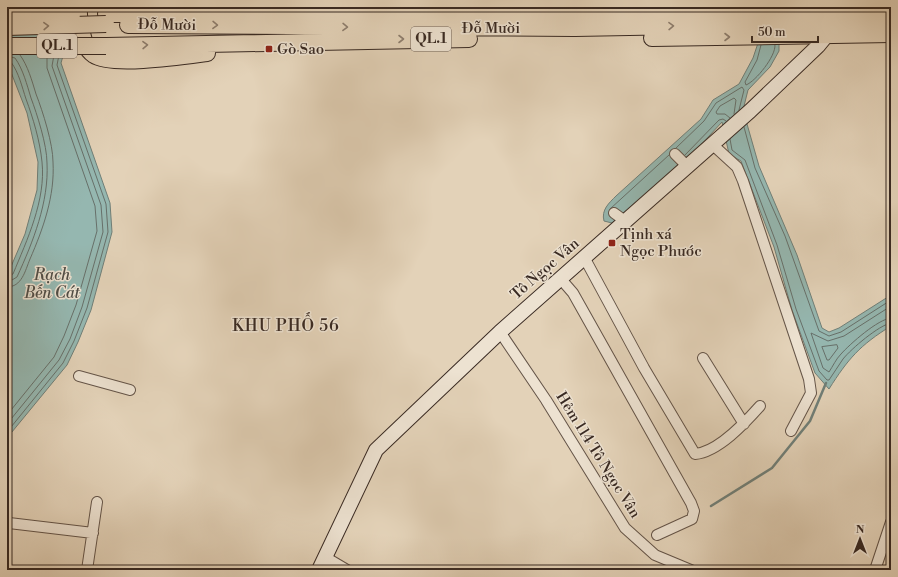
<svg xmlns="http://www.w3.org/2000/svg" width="898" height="577" font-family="'Libre Bodoni',serif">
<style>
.water{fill:#95b7b0;stroke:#707f78}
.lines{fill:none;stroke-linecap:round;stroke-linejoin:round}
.shore{stroke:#67706a;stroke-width:1}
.stream{stroke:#707f78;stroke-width:2.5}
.minor-casing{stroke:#645448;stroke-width:12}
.secondary-casing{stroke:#392a23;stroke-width:16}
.trunk-casing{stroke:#392a23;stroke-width:18}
.minor{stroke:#ede2d1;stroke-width:10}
.secondary{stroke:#ede2d1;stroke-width:14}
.trunk{stroke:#e3d2b8;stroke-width:16}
.trunk-bridge-casing{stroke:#392a23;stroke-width:18;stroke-linecap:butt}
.trunk-bridge{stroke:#e3d2b8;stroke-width:16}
.oneway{stroke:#8e7e6e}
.poi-dot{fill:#8f2418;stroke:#ede2d1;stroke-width:1.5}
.labels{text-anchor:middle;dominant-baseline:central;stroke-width:3;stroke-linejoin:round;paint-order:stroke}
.shield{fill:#ede2d1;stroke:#6f6157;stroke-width:1}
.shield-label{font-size:14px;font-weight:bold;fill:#392a23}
.street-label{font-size:15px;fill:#392a23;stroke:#ede2d1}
.poi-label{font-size:15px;fill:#392a23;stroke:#ede2d1;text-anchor:start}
.water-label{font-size:16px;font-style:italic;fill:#504d46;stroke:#ede2d1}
.neighbourhood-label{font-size:16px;letter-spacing:1px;fill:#392a23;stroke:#ede2d1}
</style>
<rect width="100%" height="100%" fill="#e3d2b8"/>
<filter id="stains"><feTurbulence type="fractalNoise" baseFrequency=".005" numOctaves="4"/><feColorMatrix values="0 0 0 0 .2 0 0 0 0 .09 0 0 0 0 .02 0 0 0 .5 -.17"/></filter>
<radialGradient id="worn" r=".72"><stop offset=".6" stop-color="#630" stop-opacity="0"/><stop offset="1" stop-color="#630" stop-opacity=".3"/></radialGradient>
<!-- water -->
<path class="water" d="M7 7H58L63 56 61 63 110 203 112 232 91 310 78 342 67 365 7 438V276L25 234 37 190 38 162 27 113 7 62Z
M779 39V51L770 67 748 90 743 110 759 166 797 255 822 328 829 332 839 328 891 295V326C860 345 848 359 829 389L815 373 792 310 774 247 741 161 729 154 722 122 672 176 635 207 612 223 604 221C601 210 609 203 616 196L701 119 713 100 739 84 753 58 759 40Z"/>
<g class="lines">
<!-- shore -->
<path class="shore" d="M761 45 757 60 745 82 746 85C756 81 776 56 775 45
M7 56 15 58C23 69 27 85 31 98 37 114 47 145 47 163 49 202 33 242 17 277L12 280 7 281
M7 61 11 62C19 73 22 87 26 99 33 118 40 141 42 162 46 200 27 240 13 274L7 276
M730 118 725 114H717L716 112 720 106 734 98 736 100 734 114
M744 127 755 168 785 236 819 331 829 336 841 332 891 300
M730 139 732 150 745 160 777 245 796 309 819 371 827 380H829C834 373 838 366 843 359 851 349 879 325 891 323
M676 148 704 121 716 103 742 87 744 90 739 110
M685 155 719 120 723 119 726 121
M610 209 669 155
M7 287C22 287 25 271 30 259 43 229 55 196 53 162 53 144 43 112 36 94 32 81 28 66 20 55
M891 306 844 336 828 341 811 333 823 368 829 372C833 366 836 359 841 354 850 344 878 319 891 318
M837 345 838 348 829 360H827L822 347Z
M7 415 54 357 64 336 76 305 97 231 95 206 47 68V55
M7 424 59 360 70 339 82 307 103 232 101 205 52 66 54 55
M7 432 63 363 74 341 87 308 108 232 106 204 57 65 59 55"/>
<!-- stream -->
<path class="stream" d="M711 506 772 468 810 421 826 383"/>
<!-- minor casing -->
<g class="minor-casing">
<path id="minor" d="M713 145 737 167 743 181 809 379 811 393 791 431
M675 154 688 167
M614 213 625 221
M584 257 644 368 695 454C718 452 745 423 760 406
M560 278 573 293 691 503 694 511 692 519 657 535
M500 332 546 400 625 528 655 555 691 570
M703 358 744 424
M79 376 130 390
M9 523 93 533
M325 557 347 570
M87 570 97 502
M875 570 891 522"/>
</g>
<!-- secondary casing -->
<g class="secondary-casing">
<path id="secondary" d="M319 570 376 450 500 332 750 111 818 46 827 35 830 28"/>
</g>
<!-- trunk casing -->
<g class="trunk-casing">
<path id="trunk" d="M79 7C78 14 80 21 81 28 83 38 85 49 94 55 111 67 184 56 207 53
M106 14 560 13 891 9
M128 25 575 28 891 22
M652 38 891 34
M106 46 469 39"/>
</g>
<!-- minor -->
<use href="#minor" class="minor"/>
<!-- secondary -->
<use href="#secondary" class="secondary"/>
<!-- trunk -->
<use href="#trunk" class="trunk"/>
<!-- trunk-bridge casing -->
<g class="trunk-bridge-casing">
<path id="trunk-bridge" d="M7 16 72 14
M7 27 106 24
M7 46H106"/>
</g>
<!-- trunk-bridge -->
<use href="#trunk-bridge" class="trunk-bridge"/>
</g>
<!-- one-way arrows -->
<defs><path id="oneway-chevron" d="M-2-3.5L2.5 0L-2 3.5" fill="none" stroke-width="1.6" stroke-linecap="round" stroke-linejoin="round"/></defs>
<g class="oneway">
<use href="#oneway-chevron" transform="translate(215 25) rotate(1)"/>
<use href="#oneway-chevron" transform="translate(46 26) rotate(-2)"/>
<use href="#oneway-chevron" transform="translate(671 26) rotate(-1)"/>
<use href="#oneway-chevron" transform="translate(345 27) rotate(1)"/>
<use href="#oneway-chevron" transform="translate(727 37)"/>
<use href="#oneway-chevron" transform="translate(401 39)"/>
<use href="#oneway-chevron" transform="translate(145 45) rotate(-1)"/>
</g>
<!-- markers -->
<g class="poi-dot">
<rect x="265" y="45" width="8" height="8" rx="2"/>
<rect x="608" y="239" width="8" height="8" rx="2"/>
</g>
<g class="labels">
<!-- shield labels -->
<g class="shield">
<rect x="411" y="27" width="40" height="24" rx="3"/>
<rect x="37" y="34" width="40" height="24" rx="3"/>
</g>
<g class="shield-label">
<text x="431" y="39">QL.1</text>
<text x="57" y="46">QL.1</text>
</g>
<!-- street labels -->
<g class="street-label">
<text transform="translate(167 25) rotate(1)">Đỗ Mười</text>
<text x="491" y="28">Đỗ Mười</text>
<text transform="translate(545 269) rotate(-41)">Tô Ngọc Vân</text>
<text transform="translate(598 455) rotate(58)">Hẻm 114 Tô Ngọc Vân</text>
</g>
<!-- poi labels -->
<g class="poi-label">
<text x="277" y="49">Gò Sao</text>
<text x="620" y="234">Tịnh xá<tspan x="620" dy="17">Ngọc Phước</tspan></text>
</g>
<!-- water labels -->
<g class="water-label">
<text x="52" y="275">Rạch<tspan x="52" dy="18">Bến Cát</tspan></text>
</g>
<!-- neighbourhood labels -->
<g class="neighbourhood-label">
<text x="286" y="326">KHU PHỐ 56</text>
</g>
</g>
<!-- margin -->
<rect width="898" height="577" fill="none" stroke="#e3d2b8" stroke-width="24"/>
<rect x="8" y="8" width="882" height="561" fill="none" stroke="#392a23" stroke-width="2"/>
<rect x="12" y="12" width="874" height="553" fill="none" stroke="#392a23"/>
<!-- north arrow -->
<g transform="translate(860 539)" stroke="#ede2d1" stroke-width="3" paint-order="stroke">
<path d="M0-3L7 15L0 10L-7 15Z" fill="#392a23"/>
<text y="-6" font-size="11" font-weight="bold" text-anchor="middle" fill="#392a23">N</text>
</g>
<!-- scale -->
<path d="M752 36v6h66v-6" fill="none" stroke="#392a23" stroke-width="2"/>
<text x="758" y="36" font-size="12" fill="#392a23" stroke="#ede2d1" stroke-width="3" paint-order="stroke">50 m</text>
<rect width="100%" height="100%" filter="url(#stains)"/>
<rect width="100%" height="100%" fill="url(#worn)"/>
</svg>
